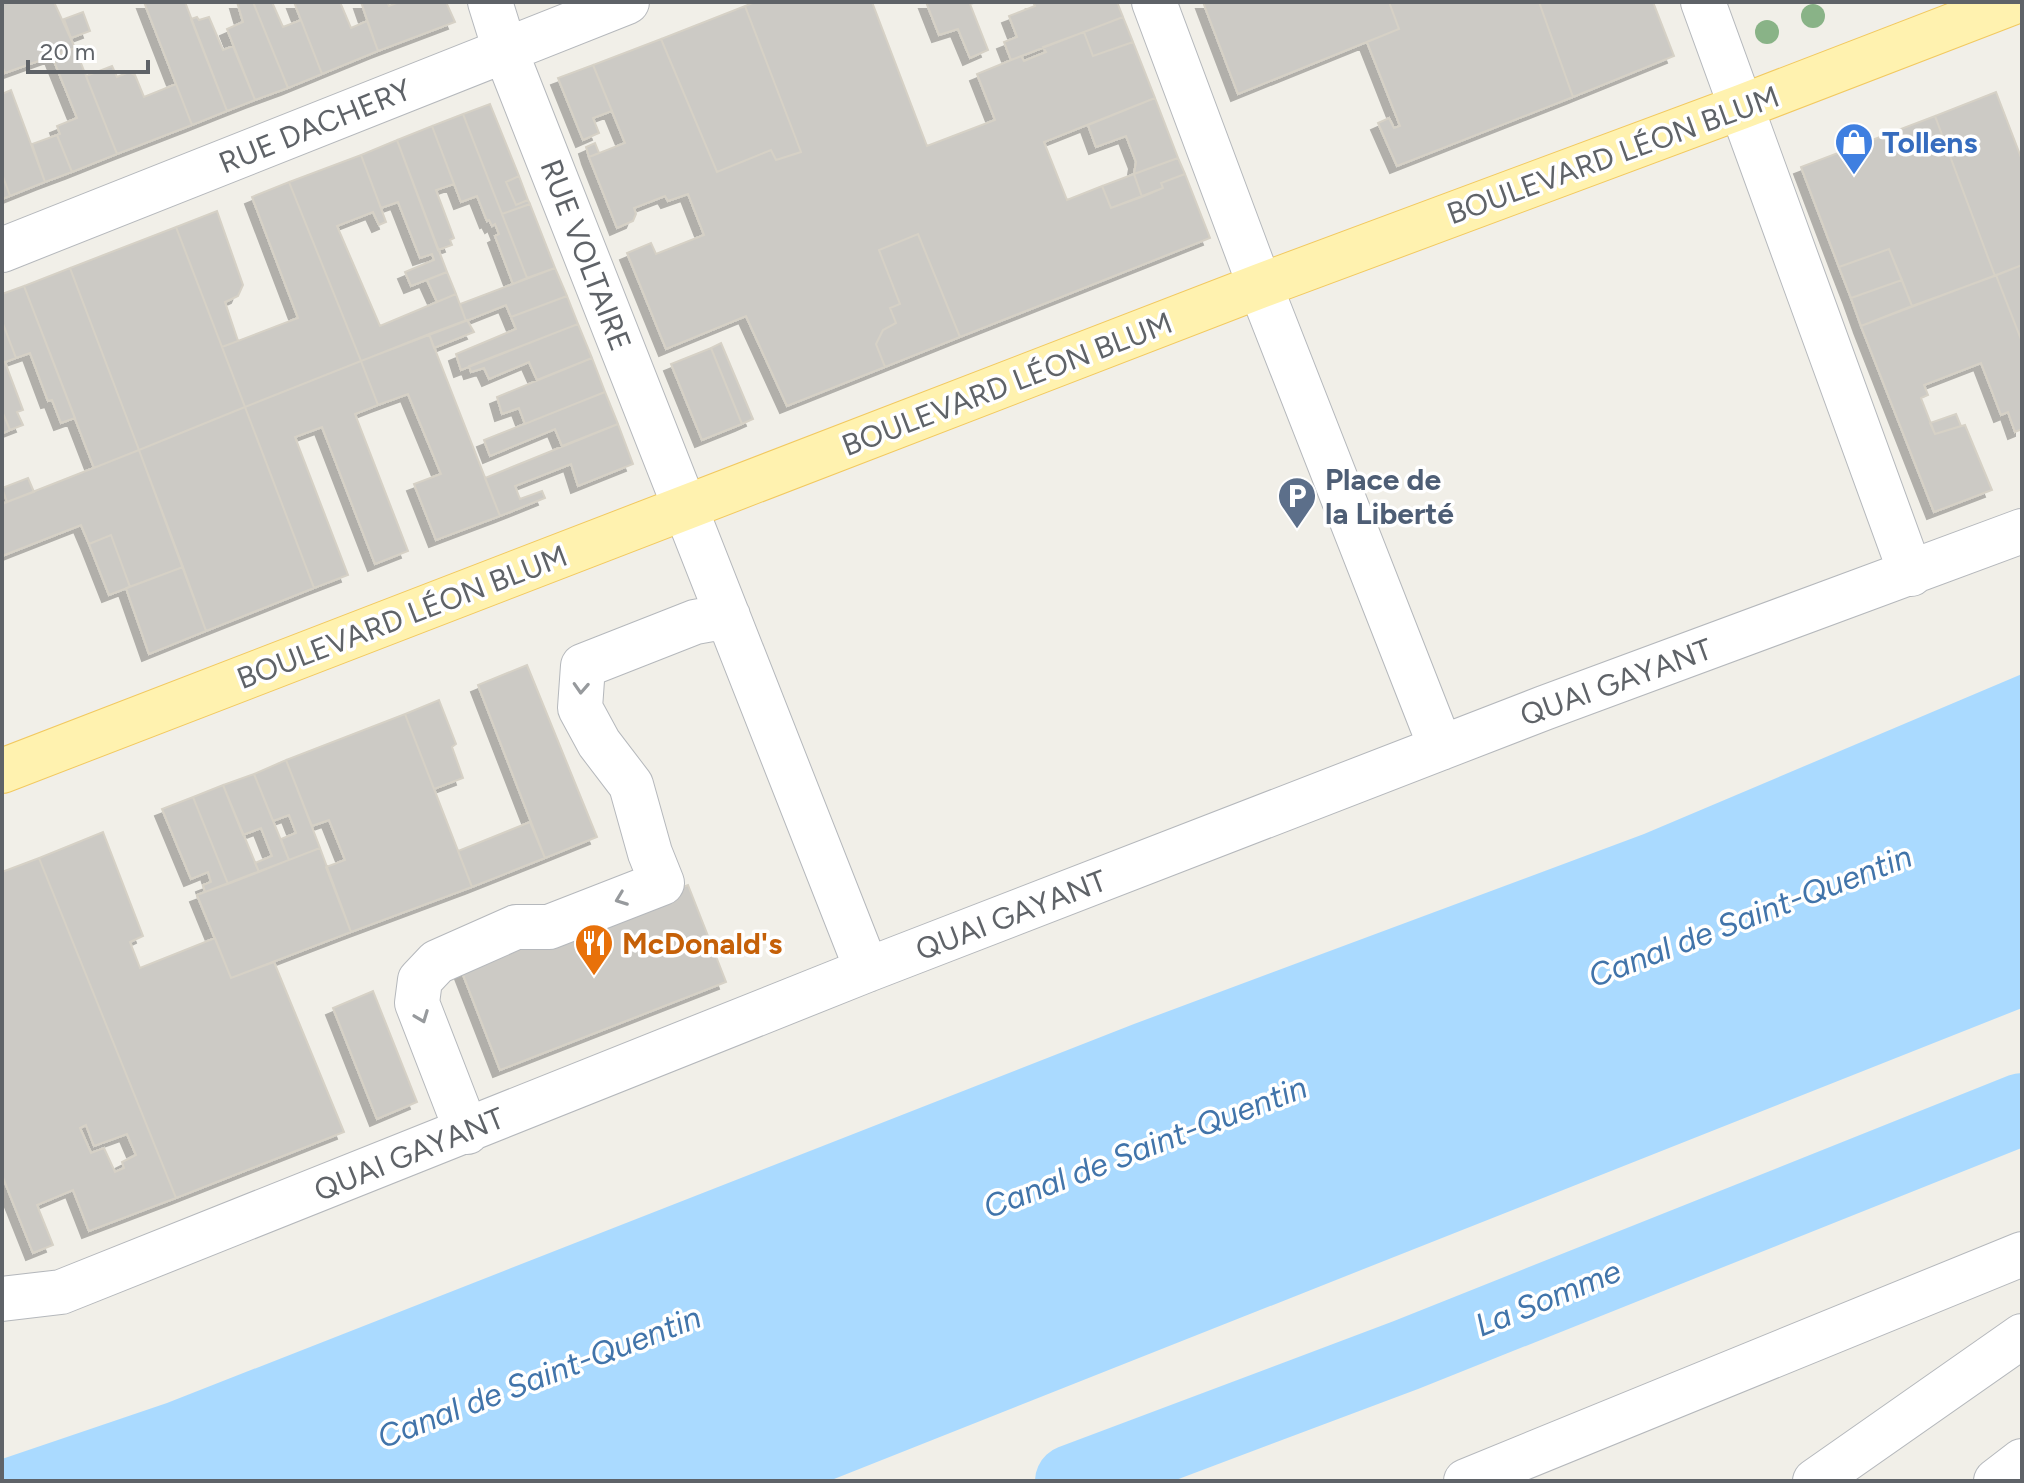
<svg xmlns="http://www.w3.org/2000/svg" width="2024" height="1483" font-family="Figtree,sans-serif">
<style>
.water{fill:#aadaff}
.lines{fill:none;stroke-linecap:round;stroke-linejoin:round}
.river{stroke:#aadaff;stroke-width:72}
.building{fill:#cccac5;stroke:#d6d1c6;stroke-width:2;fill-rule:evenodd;filter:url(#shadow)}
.minor-casing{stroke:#b5b8bc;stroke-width:46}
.major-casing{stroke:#f2c960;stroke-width:46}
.minor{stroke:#fff;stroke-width:44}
.major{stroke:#fff2af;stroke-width:44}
.tree{fill:#89b387}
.oneway{stroke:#979a9d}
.labels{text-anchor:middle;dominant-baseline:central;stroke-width:7;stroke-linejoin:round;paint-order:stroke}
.street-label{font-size:30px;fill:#5f6368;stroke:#fff}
.shop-label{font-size:30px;font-weight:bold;fill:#366cbe;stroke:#fff;text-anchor:start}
.service-label{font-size:30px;font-weight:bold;fill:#4e5e75;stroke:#fff;text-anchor:start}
.food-label{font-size:30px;font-weight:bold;fill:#c56008;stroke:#fff;text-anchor:start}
.water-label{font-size:32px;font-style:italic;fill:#4174aa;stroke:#fff}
</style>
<defs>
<filter id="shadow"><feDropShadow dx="-7" dy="7" stdDeviation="0" flood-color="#0004"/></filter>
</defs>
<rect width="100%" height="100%" fill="#f1efe8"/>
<!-- water -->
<path class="water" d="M2022 674V1008L829 1481H2V1459L167 1403 1134 1024 1644 834Z"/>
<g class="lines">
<!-- river -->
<path class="river" d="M1071 1481 1406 1355 2022 1109"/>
</g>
<!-- building -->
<path class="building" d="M2 2H54L75 48 5 73 2 66Z
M144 2H185L227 111 192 125Z
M237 2H253L288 88 255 100 227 29 243 22Z
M253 2H272L283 27 301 20 322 74 288 88Z
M294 2H340L351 28 367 21 378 51 322 74Z
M361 2H387L389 6 399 2H446L455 22 378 51Z
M755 2H872L927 146 995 120 977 74 1021 56 1024 61 1046 52 1043 47 1084 32 1093 56 1133 42 1155 98 1044 142 1067 200 1102 186 1111 208 1163 188 1161 183 1185 174 1210 238 960 337 918 234 879 250 900 304 890 308 896 323 883 330 876 344 885 367 787 406 746 316 666 349 627 253 651 243 656 254 704 235 688 194 668 201 665 196 634 208 636 214 633 221 617 228 589 157 625 143 593 65 661 39 717 172 771 150 776 160 801 152 745 6Z
M926 2H977L970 4 988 50 970 58 958 29 939 35Z
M1033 2H1117L1123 17 1011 60 1004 42 1017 37 1009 16 1035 6Z
M1203 2H1389L1399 29 1238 94Z
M1389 2H1539L1573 97 1397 166 1378 123 1389 118 1394 128 1400 126 1367 42 1399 29Z
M1539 2H1653L1674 56 1573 97Z
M745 6 801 152 776 160 771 150 717 172 661 39Z
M83 12 90 31 71 38 64 19Z
M197 17 199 20 209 17 223 50 233 46 255 100 227 111 191 19Z
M1123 17 1133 42 1093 56 1084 32Z
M75 48 117 154 72 172 57 135 60 134 57 126 77 118 52 56Z
M593 65 612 111 593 118 599 133 583 140 558 78Z
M112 66 117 77 129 72 135 75 144 97 176 84 192 125 117 154 86 76Z
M11 90 45 182 10 196 2 174V94Z
M1996 92 2022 160V265L1995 276 1935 116Z
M1155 98 1178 158 1134 174 1136 162 1126 136 1096 147 1088 125Z
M490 104 519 176 506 182 516 205 528 200 530 204 502 214 463 114Z
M463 114 527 278 513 284 495 236 499 234 495 224 492 226 489 220 487 221 477 196 461 202 432 126Z
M1935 116 1995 276 1912 306 1889 249 1839 267 1801 167Z
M432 126 454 184 436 190 454 238 450 240 452 245 438 250 397 140Z
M57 135 72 172 45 182 32 144Z
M397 140 447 272 411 286 405 272 434 260 432 254 420 258 398 202 381 208 361 155Z
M595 143 599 153 589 157 586 147Z
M361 155 386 222 379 225 373 212 337 226 380 326 456 294 466 321 361 361 289 182Z
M1178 158 1185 174 1161 183 1163 188 1142 197 1134 174Z
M2 174 10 196 2 199Z
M1134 174 1142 197 1111 208 1102 186Z
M519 176 528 200 516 205 506 182Z
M289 182 361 361 245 407 222 347 298 318 252 197Z
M530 204 555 268 527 278 502 214Z
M217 211 243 285 238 296 225 302 238 341 222 347 176 227Z
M176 227 245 407 139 450 70 268Z
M918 234 960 337 885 367 876 344 883 330 896 323 890 308 900 304 879 250Z
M1889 249 1902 280 1851 298 1839 267Z
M2022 265V342L1996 275Z
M70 268 139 450 94 468 24 286Z
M555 268 567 296 511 317 506 305 466 321 460 304Z
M447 272 456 294 437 302 427 280Z
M1996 275 2022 342V429L2015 432 2008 412 2001 415 1981 363 1924 385 1928 395 1921 398 1935 434 1965 425 1992 490 1934 512 1861 326Z
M1902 280 1912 306 1861 326 1851 298Z
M24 286 75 418 61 423 52 400 48 401 30 353 16 358 2 321V294Z
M567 296 578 324 461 370 456 354 516 329 511 317Z
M467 320 474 332 434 348 429 334Z
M2 321 16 358 5 362 23 410 17 412 23 425 10 430 2 411Z
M578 324 592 358 537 380 529 362 489 379 484 368 471 372 469 366Z
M429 334 500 516 436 540 414 484 441 474 408 394 378 405 361 361Z
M721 343 753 419 742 424 711 348Z
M711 348 742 424 702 440 671 364Z
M592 358 605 392 525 424 519 408 502 414 497 397Z
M361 361 378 405 355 414 408 551 375 564 322 427 295 437 348 575 314 588 245 407Z
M605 392 618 424 562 446 555 429 490 456 484 440Z
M245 407 314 588 206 631 139 450Z
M2 411 10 430 3 433 2 431Z
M1956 414 1961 426 1935 434 1930 423Z
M618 424 633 464 578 486 571 464 515 486 520 499 542 491 545 498 500 516 485 478Z
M139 450 183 567 130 587 111 535 89 544 81 525 2 556V504Z
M28 478 34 492 7 502 2 488Z
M111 535 130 587 109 595 89 544Z
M183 567 206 631 149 654 126 588Z
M527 665 597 837 545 858 478 685Z
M439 700 456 744 452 747 463 778 434 789 405 714Z
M405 714 472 887 351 932 326 867 345 860 329 820 312 826 286 760Z
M286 760 320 848 289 860 281 839 296 833 289 815 273 821 254 774Z
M254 774 289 860 259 872 255 863 272 856 261 828 243 835 223 785Z
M223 785 259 872 228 884 193 797Z
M193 797 228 884 205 892 203 885 211 882 208 872 191 879 162 809Z
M530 822 545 858 472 887 458 851Z
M103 832 143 936 130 942 140 968 215 938 231 978 274 962 344 1132 176 1198 39 858Z
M320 848 351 932 231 978 197 895Z
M39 858 176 1198 89 1231 73 1190 37 1205 53 1245 33 1253 2 1175V872ZM86 1125 94 1146 127 1134 136 1155 122 1162 124 1168 115 1172 104 1148 91 1153 80 1128Z
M688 885 726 982 500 1070 462 972Z
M373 991 417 1102 377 1119 333 1008Z"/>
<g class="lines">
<!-- minor casing -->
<g class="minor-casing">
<path id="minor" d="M490 2 505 50 867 970
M1154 2 1260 286 1441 748
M1703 2 1911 574
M2 250 627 2
M467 1132 417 1003 420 980 437 962 516 927H549L662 883 650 853 631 785 599 743 580 708 583 666 695 622 728 616
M2 1299 61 1292 867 970 1544 708 2022 531
M1466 1481 2022 1254
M1815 1481 2022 1336
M1996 1481 2022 1461"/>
</g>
<!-- major casing -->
<g class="major-casing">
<path id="major" d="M2 771 1260 286 1741 107 2014 2"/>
</g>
<!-- minor -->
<use href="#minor" class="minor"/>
<!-- major -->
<use href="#major" class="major"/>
</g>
<!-- trees -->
<g class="tree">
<circle cx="1813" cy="16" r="12"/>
<circle cx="1767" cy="32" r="12"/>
</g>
<!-- one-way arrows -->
<defs><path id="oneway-chevron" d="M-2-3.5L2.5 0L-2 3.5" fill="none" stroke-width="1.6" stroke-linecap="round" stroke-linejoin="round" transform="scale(2)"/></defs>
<g class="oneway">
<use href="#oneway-chevron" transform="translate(581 688) rotate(93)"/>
<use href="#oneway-chevron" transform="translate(621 899) rotate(159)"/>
<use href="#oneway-chevron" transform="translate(422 1017) rotate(69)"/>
</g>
<!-- icons -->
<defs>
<g id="shop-pin" transform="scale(2)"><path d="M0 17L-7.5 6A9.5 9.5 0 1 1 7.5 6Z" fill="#3f7fe0" stroke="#fff"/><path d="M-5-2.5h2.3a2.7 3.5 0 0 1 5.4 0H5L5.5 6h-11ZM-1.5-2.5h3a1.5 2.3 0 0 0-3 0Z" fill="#fff"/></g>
<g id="parking-pin" transform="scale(2)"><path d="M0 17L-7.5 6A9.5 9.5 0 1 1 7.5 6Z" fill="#5c6f8a" stroke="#fff"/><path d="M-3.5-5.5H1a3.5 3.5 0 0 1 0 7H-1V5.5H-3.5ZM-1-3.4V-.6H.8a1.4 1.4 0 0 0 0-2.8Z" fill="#fff"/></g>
<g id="restaurant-pin" transform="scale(2)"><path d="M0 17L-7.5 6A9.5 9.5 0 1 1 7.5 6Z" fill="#e8710a" stroke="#fff"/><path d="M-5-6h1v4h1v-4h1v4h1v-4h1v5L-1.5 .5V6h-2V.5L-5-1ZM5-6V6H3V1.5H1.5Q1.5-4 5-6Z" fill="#fff"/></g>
</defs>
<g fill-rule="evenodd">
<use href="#shop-pin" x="1854" y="142"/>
<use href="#parking-pin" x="1297" y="496"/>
<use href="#restaurant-pin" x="594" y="943"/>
</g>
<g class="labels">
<!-- street labels -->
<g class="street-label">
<text transform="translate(315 126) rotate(-22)">RUE DACHERY</text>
<text transform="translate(1613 155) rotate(-20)">BOULEVARD LÉON BLUM</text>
<text transform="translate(586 255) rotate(69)">RUE VOLTAIRE</text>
<text transform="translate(1007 384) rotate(-21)">BOULEVARD LÉON BLUM</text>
<text transform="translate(402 617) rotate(-21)">BOULEVARD LÉON BLUM</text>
<text transform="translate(1616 682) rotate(-20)">QUAI GAYANT</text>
<text transform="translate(1011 915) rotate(-21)">QUAI GAYANT</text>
<text transform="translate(409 1154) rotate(-22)">QUAI GAYANT</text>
</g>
<!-- shop labels -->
<g class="shop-label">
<text x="1882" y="142">Tollens</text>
</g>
<!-- service labels -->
<g class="service-label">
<text x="1325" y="479">Place de<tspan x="1325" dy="34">la Liberté</tspan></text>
</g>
<!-- food labels -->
<g class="food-label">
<text x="622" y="943">McDonald's</text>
</g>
<!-- water labels -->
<g class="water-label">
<text transform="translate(1750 916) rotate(-21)">Canal de Saint-Quentin</text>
<text transform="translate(1145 1147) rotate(-21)">Canal de Saint-Quentin</text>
<text transform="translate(1548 1298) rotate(-22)">La Somme</text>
<text transform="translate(539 1377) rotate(-21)">Canal de Saint-Quentin</text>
</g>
</g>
<!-- border -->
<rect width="2024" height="1483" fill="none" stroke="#5f6368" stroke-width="8"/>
<!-- scale -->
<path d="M28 60v12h120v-12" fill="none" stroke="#5f6368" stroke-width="4"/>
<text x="40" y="60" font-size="24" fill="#5f6368" stroke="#ffffff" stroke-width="6" paint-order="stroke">20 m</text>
</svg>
